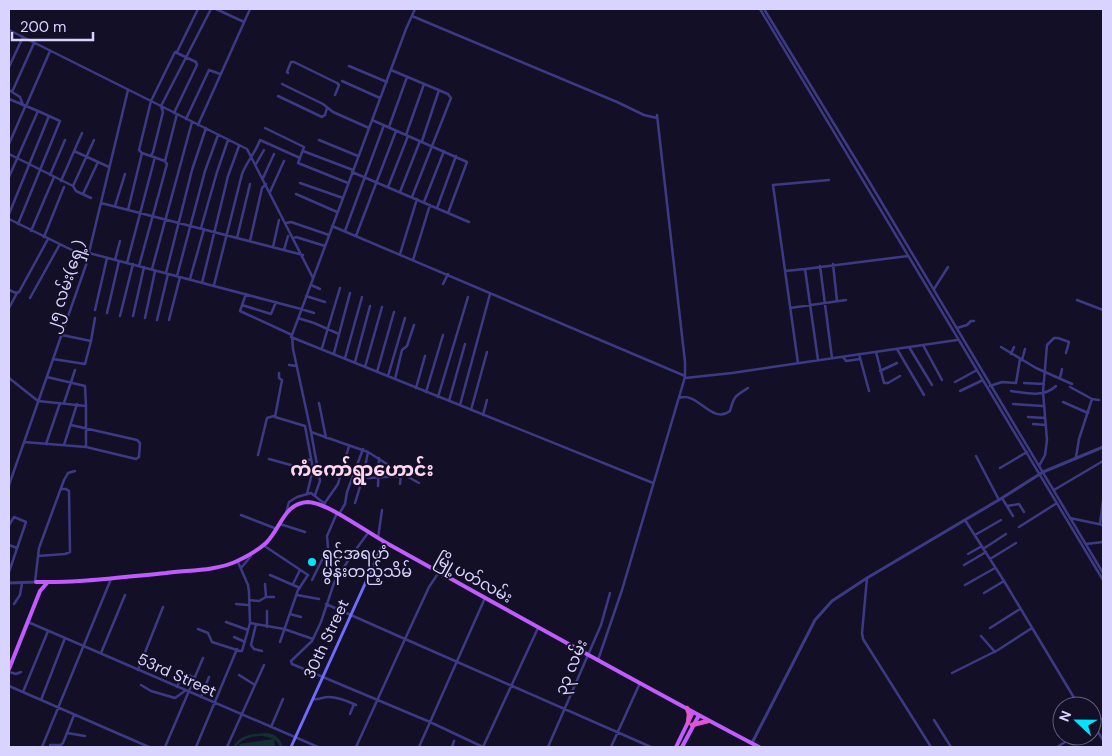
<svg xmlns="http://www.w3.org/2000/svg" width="1112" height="756" font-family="'DM Sans','Noto Sans Myanmar',sans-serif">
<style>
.green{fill:#12302f}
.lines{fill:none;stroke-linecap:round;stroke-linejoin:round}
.minor{stroke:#3d3a85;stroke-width:2.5}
.tertiary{stroke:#3d3a85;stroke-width:3}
.secondary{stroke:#6f6bff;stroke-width:3}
.primary{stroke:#c25bff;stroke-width:4}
.trunk{stroke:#e055d1;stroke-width:4.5}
.poi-dot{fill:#00e5ff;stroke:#130f26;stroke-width:2}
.labels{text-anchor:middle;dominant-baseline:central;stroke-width:4;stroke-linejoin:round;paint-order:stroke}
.street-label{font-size:16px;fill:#d9d4ff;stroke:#130f26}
.poi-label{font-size:16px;fill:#d9d4ff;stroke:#130f26;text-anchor:start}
.quarter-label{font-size:19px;font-weight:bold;fill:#ffd6f0;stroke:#130f26}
</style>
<rect width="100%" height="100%" fill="#130f26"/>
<!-- green -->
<path class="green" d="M267 733C275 734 281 739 283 747H280C274 731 244 734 236 747H233C240 734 253 734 267 733Z
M274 739 275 747H240L239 744Z"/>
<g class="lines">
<!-- minor -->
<path class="minor" d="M216 9 244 22
M760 9 1103 580
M764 9 867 178 1103 573
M412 16 617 102 644 115 657 118
M9 30 247 149 313 278
M177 52 198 9
M349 66 387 82
M9 67 23 37
M391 70 448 94 451 98 412 197
M288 73 287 72 291 62H294L337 83 339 85 335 95
M342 81 380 98
M282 84 323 104 333 112 369 128
M9 90 12 92 34 43
M12 92 20 97 23 105
M278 96 322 117 325 115 327 108
M9 99 38 111
M26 106 50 51
M186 119 209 70 220 74
M372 120 467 162 448 213
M198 125 250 9
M389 127 407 77
M265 128 304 147 298 163 348 183
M406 135 424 84
M319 140 358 156
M422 141 439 90
M9 144 25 107
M74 151 109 167
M303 151 353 170
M9 154 73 186 76 191 91 198
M151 156 153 152 163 112 161 106 211 9
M165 161 177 114
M256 164 264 150
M352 172 469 222
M50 175 65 140
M9 177 38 111 60 121 18 224
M263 178 274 154
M61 181 82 133
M300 183 343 198
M73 186 94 140
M388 187 408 136
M270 192 284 161
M400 192 420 141
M83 194 98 162
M296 194 337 212
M424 202 444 151
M101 203 303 255
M115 206 125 174
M437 208 456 156
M128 210 142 153
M9 214 49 116
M9 219 88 258
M286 223 291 222 329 235
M332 226 685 376
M201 228 217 172 228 140
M31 231 54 177
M345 231 384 125
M356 236 396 131
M44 237 64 187
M237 238 250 184
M294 238 296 237 325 246
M250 241 262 188 266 184
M273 247 279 220
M284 250 288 236
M89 253 301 309 314 313
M400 254 417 199
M115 260 120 241
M413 260 430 205
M127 263 155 157
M833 264 837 301
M139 266 167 164 165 161 142 153 139 150 151 101 175 52 196 62 197 65 174 113
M820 266 832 358
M152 269 192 122
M785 271 805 269
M166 273 192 170 206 128
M177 276 205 171 218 135
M190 279 204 229
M202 283 228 176 239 146
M443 284 448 274
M214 285 242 174C247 161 256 152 260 140L300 158
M311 285 320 289
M934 289 948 267
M9 290 16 293 19 292 48 239
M246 294 240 311 292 335
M306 296 325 302
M30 298 60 244
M1077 300 1103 310
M242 305 271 314 276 302
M9 308 17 293
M790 308 846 300
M95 310 107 258
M107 313 119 261
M120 316 133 264
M133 316 144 267
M145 318 155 271
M298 318 314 323 339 334
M157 320 168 274
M169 320 180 277
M957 328 967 325 971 321H974
M62 335 91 341 95 318
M291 337 653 483
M923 345 942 380
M909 347 932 385
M1001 347 1036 368 1072 384
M322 348 340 288
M897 349 924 395
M876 352 884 383H888L900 376
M334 353 350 293
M859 354 869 391
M1011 354 1014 347
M843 357 846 361 860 359
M345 358 362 297
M53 359 85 364 91 341
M818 360 805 269 908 256
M1022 360 1025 349
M355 362 370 306
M798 363 773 185 829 180
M289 365 297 366
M365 367 382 307
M880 371 897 363
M377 372 394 312
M279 373V378L282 380 275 417 305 426 313 469 307 494
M388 376 405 318
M47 377 85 386 86 406
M9 378 38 401 86 406V446
M685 378 732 373 957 340
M1060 378 1062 369
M395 379 402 350 407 346 414 325
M955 382 977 370
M1024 383 1044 384
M990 386 1002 382 1016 383 1020 359
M1070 387 1092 399 1099 400
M416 388 425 356
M960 391 983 380
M1011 391C1027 393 1043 398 1056 386
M426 392 443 335
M438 397 468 297
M679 398C698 391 711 425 730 411 734 396 735 396 748 388
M449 401 465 344
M1063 402 1088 413
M64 403 75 370
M319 403 326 438
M1013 404 1043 406
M460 405 490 294
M471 410 487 352
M483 415 487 400
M1028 417 1045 418
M1033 424 1046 425
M311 432 368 452
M24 442 86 447 136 459 139 457 140 443 137 440 71 425
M46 444 60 403
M64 445 77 404
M258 455 267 418 274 416
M976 456 999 500
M1076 457 1079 439 1092 399
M269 459 305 469 308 460 311 459
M1039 466 1045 455 1047 440 1043 392 1047 345 1054 338H1058L1069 342 1066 353
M1000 468 1027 452
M342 470 369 478 400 476
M401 473 419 483
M9 485 86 265 128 90
M378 486 379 458
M1054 490 1103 461
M315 495 320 481 311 432 293 349 292 335 406 29 415 9
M1002 498 1013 516
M355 503 363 477 368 452 401 473 400 484
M324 504 338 484 349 446
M1007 506 1019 504 1024 512
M286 513 289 502 297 497 311 493 325 504
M339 514 345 504 347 492 363 449
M241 515 277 529
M1070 518 1103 525
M965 520 1004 581 1079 706
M280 524 305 532
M1100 524 1103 501
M9 525 14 517 26 522 9 572
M1019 527 1057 503
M368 533 351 556 334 583 321 622 312 641 291 661 292 664 430 722 483 747 538 628
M975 535 1001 520
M378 538 382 510
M1086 544 1103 542
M9 545 17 548
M263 545 308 575 298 590 280 642
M983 549 1006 534
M968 554 982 546
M38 556 65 554 70 552 69 491 66 489H61
M990 559 1016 543
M964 565 986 552
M241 568 251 556
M439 572 429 587 405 639 651 747
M270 575 300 588
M867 578 862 633 863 639 931 747
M312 580 328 548 327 536 337 513
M35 582 39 548 64 480 68 473 75 471
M293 584 300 570
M965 585 995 568
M984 593 1004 581
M297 595 319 599
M266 597H274
M249 600 259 601 266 597 265 584
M14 604 20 595 22 583
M236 604 248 605
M326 604 405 639 356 747
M290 614 301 617
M28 622 318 747
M226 622 248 630
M250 623 284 629 313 639
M256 624 251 645 254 649 262 651
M267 627V611
M990 628 1020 609
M198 629 208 633 212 642 240 651H242L250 623 249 592 248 585 238 562
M981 636 995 652
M234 637 245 642
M101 653 125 595
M598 660 622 590 685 377V362L657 115
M138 670 163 607
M9 672 16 674 21 672
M952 673 998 650 1032 628
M239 675 255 685
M141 685 151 691 175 698 186 690
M9 686 149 747
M177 687 183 673 195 678
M23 692 48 631
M201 697 209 677
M313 699C319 700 322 697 329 697 339 697 347 701 356 705
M41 700 65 638
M350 714 354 704
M934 720 951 747
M1093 724 1103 740
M1094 724 1103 718
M271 727 283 699
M67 733 85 736
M50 745H61L63 743 74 715
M42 747 111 579
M165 747 203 658
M196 747 237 649
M227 747 264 665
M419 747 485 598
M452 747 454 741
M548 747 601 625 610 593
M611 747 640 683
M1057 747 1075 736"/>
<!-- tertiary -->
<path class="tertiary" d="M9 583 36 582
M752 743 815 620 832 601 867 578 1002 498 1043 472 1103 447"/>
<!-- secondary -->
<path class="secondary" d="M291 747 384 542"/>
<!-- primary -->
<path class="primary" d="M36 582C79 583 123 577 166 573 189 570 214 571 235 562 246 557 257 551 266 543 281 528 284 503 308 502 327 502 371 535 390 545 513 613 635 682 759 747
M9 669 40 591 47 583
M676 747 693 712
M682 747 699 715"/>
<!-- trunk -->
<path class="trunk" d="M687 708 689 714 688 723
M692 725 708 721"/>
</g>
<!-- markers -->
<circle class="poi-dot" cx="312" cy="562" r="5"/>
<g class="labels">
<!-- street labels -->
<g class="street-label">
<text transform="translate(65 286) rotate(-72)">၂၅ လမ်း(ရှေ့)</text>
<text transform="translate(474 578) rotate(29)">မြို့ပတ်လမ်း</text>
<text transform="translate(326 639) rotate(-65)">30th Street</text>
<text transform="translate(571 667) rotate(-67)">၃၃ လမ်း</text>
<text transform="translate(177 675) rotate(24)">53rd Street</text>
</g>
<!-- poi labels -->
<g class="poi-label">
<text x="322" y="553">ရှင်အရဟံ<tspan x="322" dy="18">မွန်းတည့်သိမ်</tspan></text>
</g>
<!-- quarter labels -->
<g class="quarter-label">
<text x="362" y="469">ကံကော်ရွာဟောင်း</text>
</g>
</g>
<!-- border -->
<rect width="1112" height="756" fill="none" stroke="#d9d4ff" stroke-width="20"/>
<!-- north arrow -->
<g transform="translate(1077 721) rotate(292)"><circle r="24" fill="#130f26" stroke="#625e7d"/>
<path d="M0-4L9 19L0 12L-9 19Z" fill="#00e5ff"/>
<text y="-8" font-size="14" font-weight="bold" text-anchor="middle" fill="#d9d4ff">N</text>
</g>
<!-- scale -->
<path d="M12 32v8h81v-8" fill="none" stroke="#d9d4ff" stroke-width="2.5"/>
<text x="20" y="32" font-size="15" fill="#d9d4ff" stroke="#130f26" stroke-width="4" paint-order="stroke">200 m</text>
</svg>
